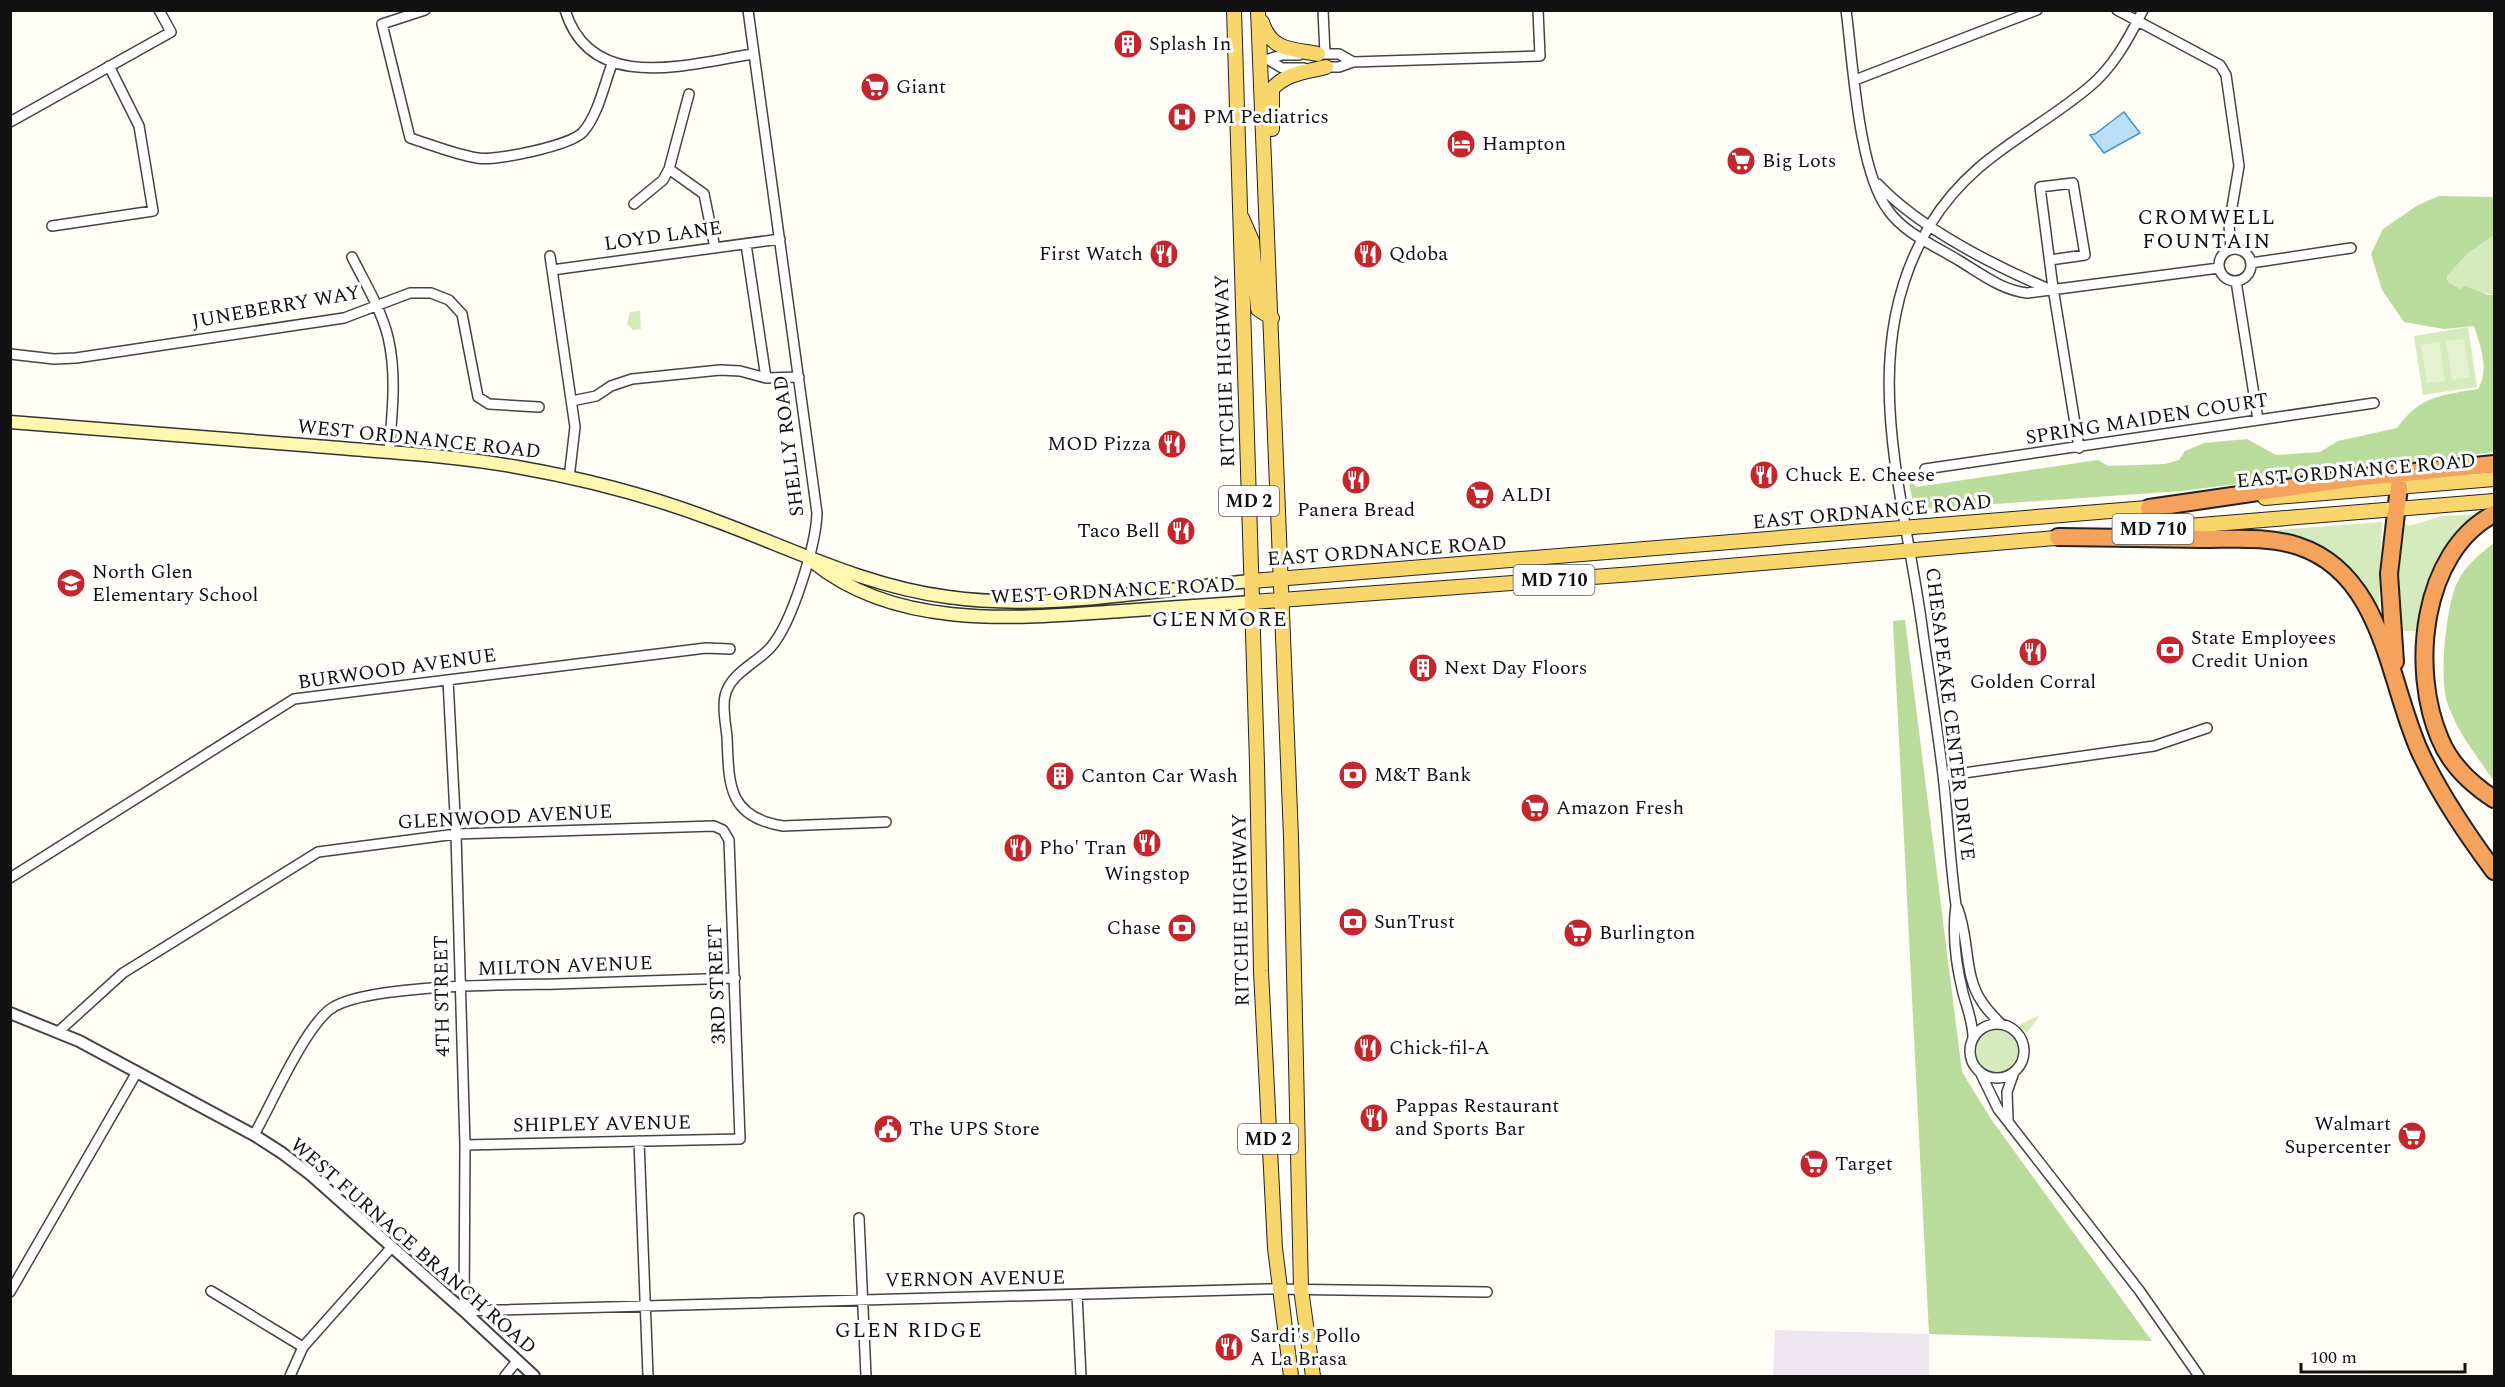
<svg xmlns="http://www.w3.org/2000/svg" width="2505" height="1387" font-family="Spectral,serif">
<style>
.industrial{fill:#eee6ef}
.green{fill:#d5ebbd}
.forest{fill:#b9dc9c}
.pitch{fill:#e6f2cf}
.water{fill:#b9e0f7;stroke:#3f96cf;stroke-width:1.5}
.lines{fill:none;stroke-linecap:round;stroke-linejoin:round}
.minor-casing{stroke:#444;stroke-width:12}
.tertiary-casing{stroke:#444;stroke-width:14}
.secondary-casing{stroke:#333;stroke-width:15}
.primary-casing{stroke:#222;stroke-width:16}
.motorway-casing{stroke:#222;stroke-width:20}
.minor{stroke:#fff;stroke-width:9}
.tertiary{stroke:#fff;stroke-width:10}
.secondary{stroke:#fff6b0;stroke-width:12}
.primary{stroke:#f9d66b;stroke-width:14}
.motorway{stroke:#f5a25d;stroke-width:16}
.labels{text-anchor:middle;dominant-baseline:central;stroke-width:6;stroke-linejoin:round;paint-order:stroke}
.shield{fill:#fff;stroke:#585858;stroke-width:1.5}
.shield-label{font-size:18px;font-weight:bold;fill:#111}
.poi-label{font-size:20px;fill:#111;stroke:#fff;text-anchor:start}
.street-label{font-size:20px;fill:#111;stroke:#fff}
.neighbourhood-label{font-size:21px;letter-spacing:1.5px;fill:#111;stroke:#fff}
</style>
<rect width="100%" height="100%" fill="#fffdf5"/>
<!-- industrial -->
<path class="industrial" d="M1775 1330 1929 1334V1376H1773Z"/>
<!-- green -->
<path class="green" d="M2491 235H2494V295L2460 289 2448 282 2447 276 2468 253Z
M640 311 641 329 633 330 627 324 630 312Z
M2468 327 2477 387 2423 395 2414 336Z
M2480 514C2435 543 2424 580 2416 631H2397L2398 518 2409 526 2442 516Z
M2382 522 2379 608C2372 601 2368 589 2362 580 2341 553 2311 540 2278 533L2277 530Z
M2040 1015 2027 1033 2019 1027V1025Z
M1976 1051a21 21 0 1 1 42 0a21 21 0 1 1-42 0Z"/>
<!-- forest -->
<path class="forest" d="M2439 196 2494 197V235L2468 253 2447 276 2448 282 2460 289 2465 286 2488 295H2494V452L2181 491 1924 509C1911 505 1910 490 1909 477L1916 487 2098 460 2108 466 2165 464 2179 460 2185 451 2204 443 2247 439 2276 455 2320 452 2338 441 2397 428C2420 396 2441 395 2478 389 2490 369 2480 345 2474 326L2444 329 2404 322 2382 290 2371 254 2383 229 2418 205Z
M2494 543V781C2476 755 2457 732 2447 702 2439 678 2446 601 2459 579 2468 563 2480 554 2494 543Z
M1905 620 1962 1072 1991 1119 2152 1341 1929 1334 1893 621Z"/>
<!-- pitch -->
<path class="pitch" d="M2464 339 2470 377 2452 380 2446 341Z
M2439 342 2445 381 2427 383 2421 345Z"/>
<!-- water -->
<path class="water" d="M2124 112 2140 133 2104 153 2090 135 2095 134Z"/>
<g class="lines">
<!-- minor casing -->
<g class="minor-casing">
<path id="minor" d="M425 10 382 24 410 138C432 145 454 154 477 158 496 161 570 146 583 132 598 115 604 85 612 64
M565 10C591 95 688 64 753 54
M748 10 817 513C816 545 792 623 771 647 757 663 730 673 725 696 722 708 726 725 727 737 729 784 727 817 783 826L886 822
M1323 10 1325 54
M1846 10C1853 62 1858 170 1888 210 1905 234 1934 245 1958 260 1980 273 2001 290 2027 293L2219 268
M2117 10 2220 65 2226 75 2239 166 2229 225 2231 249
M1312 54H1339L1353 62
M1265 60 1282 55H1299
M1269 60 1282 68H1304
M1320 67H1339L1353 62 1540 56 1538 10
M1855 80 2037 10
M10 122 171 32 159 10
M669 169 704 194 715 248
M1878 184C1919 228 1998 268 2054 291
M634 204 663 180 669 169 689 94
M52 226 153 211 139 126 109 66
M746 244 766 378
M2219 265a16 16 0 1 1 32 0a16 16 0 1 1-32 0Z
M550 256 575 427 569 478
M352 257C365 283 381 309 388 337 397 375 392 414 389 452
M2050 260 2085 255 2073 183 2040 187 2052 280 2055 300 2079 448
M2251 263 2351 248
M552 270 780 239
M2236 281 2258 420
M10 354 54 359 76 358 344 318 410 293H431L449 300 462 314 478 397 489 404 539 407
M572 401 596 396 611 386 632 379 720 370 740 371 766 378 799 377
M1925 469 2374 403
M448 680 456 834 465 1145 464 1311 1267 1289 1487 1292
M1943 776 2154 746 2207 728
M10 878 294 699 706 648 730 649
M1957 907C1970 937 1963 975 1982 1002 1987 1010 1994 1017 2000 1023
M1970 1051a27 27 0 1 1 54 0a27 27 0 1 1-54 0Z
M58 1032 123 973 318 852 456 834 714 826 723 830 729 840 740 1139 465 1145
M1973 1038C1973 1022 1967 1008 1963 993 1956 965 1952 934 1956 905 1950 862 1948 818 1943 775 1937 725 1929 676 1922 626 1904 492 1854 351 1930 225 1972 156 2030 136 2088 88 2113 68 2129 38 2143 10
M1980 1072 1998 1109 2139 1290 2199 1376
M2008 1119 2007 1092 2014 1072
M254 1135C273 1101 302 1033 329 1010 360 984 511 985 557 984 616 982 675 980 735 978
M639 1141 648 1376
M859 1218 866 1376
M211 1291 303 1347
M10 1292 137 1072
M1077 1295 1081 1376
M290 1376 303 1347 391 1248
M505 1376 517 1361"/>
</g>
<!-- tertiary casing -->
<g class="tertiary-casing">
<path id="tertiary" d="M10 1013 79 1041 254 1135 282 1153 311 1175 464 1311 534 1376"/>
</g>
<!-- secondary casing -->
<g class="secondary-casing">
<path id="secondary" d="M10 422C112 430 213 438 315 446 382 452 451 455 517 467 586 479 654 497 719 522 794 550 868 587 948 597 1048 611 1152 590 1252 581
M813 562C894 628 1009 619 1107 612 1155 609 1204 605 1253 602"/>
</g>
<!-- primary casing -->
<g class="primary-casing">
<path id="primary" d="M1234 10 1257 764 1261 971 1275 1248 1291 1376
M1258 10 1291 837 1301 1289 1313 1376
M1262 22C1271 51 1292 49 1318 54
M1272 129V89C1286 73 1306 72 1326 67
M1242 218 1252 241 1258 309 1272 318
M2265 498 2494 479
M2128 531 2494 501
M1252 581 2159 507
M1253 602 1634 574 2067 537"/>
</g>
<!-- motorway casing -->
<g class="motorway-casing">
<path id="motorway" d="M2149 508 2355 478 2494 464
M2494 514C2421 552 2410 670 2440 739 2451 766 2471 784 2494 799
M2058 537C2106 538 2154 538 2203 539 2234 539 2268 536 2298 546 2384 574 2388 682 2420 752 2440 795 2466 833 2494 871
M2395 662 2389 574 2399 487"/>
</g>
<!-- minor -->
<use href="#minor" class="minor"/>
<!-- tertiary -->
<use href="#tertiary" class="tertiary"/>
<!-- secondary -->
<use href="#secondary" class="secondary"/>
<!-- primary -->
<use href="#primary" class="primary"/>
<!-- motorway -->
<use href="#motorway" class="motorway"/>
</g>
<!-- icons -->
<defs>
<g id="building-disc" transform="scale(1.5)"><circle r="9.5" fill="#c4262e" stroke="#fff"/><path d="M-4-6H4V6H1V3H-1V6H-4ZM-2.5-4.3h1.7v1.8h-1.7ZM.8-4.3h1.7v1.8H.8ZM-2.5-1h1.7V.8h-1.7ZM.8-1h1.7V.8H.8Z" fill="#fff"/></g>
<g id="supermarket-disc" transform="scale(1.5)"><circle r="9.5" fill="#c4262e" stroke="#fff"/><path d="M-6-5.5h2.5l.6 2H6L4.5 2H-2.5L-4.4-4H-6ZM-1.5 3.2a1.3 1.3 0 1 0 .1 0ZM3 3.2a1.3 1.3 0 1 0 .1 0Z" fill="#fff"/></g>
<g id="hospital-disc" transform="scale(1.5)"><circle r="9.5" fill="#c4262e" stroke="#fff"/><path d="M-5-5h3v3.5h4V-5h3V5h-3V1.5h-4V5h-3Z" fill="#fff"/></g>
<g id="hotel-disc" transform="scale(1.5)"><circle r="9.5" fill="#c4262e" stroke="#fff"/><path d="M-6-4.5h1.5V1H6V5H4.5V3h-9V5H-6ZM-4 0a1.8 1.8 0 1 1 3.6 0ZM.5 0V-2.5h3Q6-2.5 6 0Z" fill="#fff"/></g>
<g id="restaurant-disc" transform="scale(1.5)"><circle r="9.5" fill="#c4262e" stroke="#fff"/><path d="M-5-6h1v4h1v-4h1v4h1v-4h1v5L-1.5 .5V6h-2V.5L-5-1ZM5-6V6H3V1.5H1.5Q1.5-4 5-6Z" fill="#fff"/></g>
<g id="school-disc" transform="scale(1.5)"><circle r="9.5" fill="#c4262e" stroke="#fff"/><path d="M0-5L7-2L0 1L-7-2ZM-4 1L0 2.5L4 1V4Q0 6-4 4Z" fill="#fff"/></g>
<g id="bank-disc" transform="scale(1.5)"><circle r="9.5" fill="#c4262e" stroke="#fff"/><path d="M-6-4H6V4H-6ZM0-2.3a2.3 2.3 0 1 0 0 4.6a2.3 2.3 0 1 0 0-4.6Z" fill="#fff"/></g>
<g id="civic-disc" transform="scale(1.5)"><circle r="9.5" fill="#c4262e" stroke="#fff"/><path d="M-.6-6.5H3V-4.5H.6V-3L4-1V1h2V6H-6V1h2V-1L-.6-3ZM-1.2 2.5V6h2.4V2.5Z" fill="#fff"/></g>
</defs>
<g fill-rule="evenodd">
<use href="#building-disc" x="1128" y="44"/>
<use href="#supermarket-disc" x="875" y="87"/>
<use href="#hospital-disc" x="1182" y="117"/>
<use href="#hotel-disc" x="1461" y="144"/>
<use href="#supermarket-disc" x="1741" y="161"/>
<use href="#restaurant-disc" x="1164" y="254"/>
<use href="#restaurant-disc" x="1368" y="254"/>
<use href="#restaurant-disc" x="1172" y="444"/>
<use href="#restaurant-disc" x="1764" y="475"/>
<use href="#restaurant-disc" x="1356" y="480"/>
<use href="#supermarket-disc" x="1480" y="495"/>
<use href="#restaurant-disc" x="1181" y="531"/>
<use href="#school-disc" x="71" y="583"/>
<use href="#bank-disc" x="2170" y="650"/>
<use href="#restaurant-disc" x="2033" y="652"/>
<use href="#building-disc" x="1423" y="668"/>
<use href="#bank-disc" x="1353" y="775"/>
<use href="#building-disc" x="1060" y="776"/>
<use href="#supermarket-disc" x="1535" y="808"/>
<use href="#restaurant-disc" x="1147" y="843"/>
<use href="#restaurant-disc" x="1018" y="848"/>
<use href="#bank-disc" x="1353" y="922"/>
<use href="#bank-disc" x="1182" y="928"/>
<use href="#supermarket-disc" x="1578" y="933"/>
<use href="#restaurant-disc" x="1368" y="1048"/>
<use href="#restaurant-disc" x="1374" y="1118"/>
<use href="#civic-disc" x="888" y="1129"/>
<use href="#supermarket-disc" x="2412" y="1136"/>
<use href="#supermarket-disc" x="1814" y="1164"/>
<use href="#restaurant-disc" x="1229" y="1347"/>
</g>
<g class="labels">
<!-- shield labels -->
<g class="shield">
<rect x="1219" y="486" width="60" height="30" rx="4.5"/>
<rect x="2112.5" y="514" width="81" height="30" rx="4.5"/>
<rect x="1513.5" y="565" width="81" height="30" rx="4.5"/>
<rect x="1238" y="1124" width="60" height="30" rx="4.5"/>
</g>
<g class="shield-label">
<text x="1249" y="501">MD 2</text>
<text x="2153" y="529">MD 710</text>
<text x="1554" y="580">MD 710</text>
<text x="1268" y="1139">MD 2</text>
</g>
<!-- poi labels -->
<g class="poi-label">
<text x="1149" y="44">Splash In</text>
<text x="896" y="87">Giant</text>
<text x="1203" y="117">PM Pediatrics</text>
<text x="1482" y="144">Hampton</text>
<text x="1762" y="161">Big Lots</text>
<text x="1143" y="254" text-anchor="end">First Watch</text>
<text x="1389" y="254">Qdoba</text>
<text x="1151" y="444" text-anchor="end">MOD Pizza</text>
<text x="1785" y="475">Chuck E. Cheese</text>
<text x="1501" y="495">ALDI</text>
<text x="1356" y="510" text-anchor="middle">Panera Bread</text>
<text x="1160" y="531" text-anchor="end">Taco Bell</text>
<text x="92" y="572">North Glen<tspan x="92" dy="23">Elementary School</tspan></text>
<text x="2191" y="638">State Employees<tspan x="2191" dy="23">Credit Union</tspan></text>
<text x="1444" y="668">Next Day Floors</text>
<text x="2033" y="682" text-anchor="middle">Golden Corral</text>
<text x="1374" y="775">M&amp;T Bank</text>
<text x="1081" y="776">Canton Car Wash</text>
<text x="1556" y="808">Amazon Fresh</text>
<text x="1039" y="848">Pho' Tran</text>
<text x="1147" y="874" text-anchor="middle">Wingstop</text>
<text x="1374" y="922">SunTrust</text>
<text x="1161" y="928" text-anchor="end">Chase</text>
<text x="1599" y="933">Burlington</text>
<text x="1389" y="1048">Chick-fil-A</text>
<text x="1395" y="1106">Pappas Restaurant<tspan x="1395" dy="23">and Sports Bar</tspan></text>
<text x="2391" y="1124" text-anchor="end">Walmart<tspan x="2391" dy="23">Supercenter</tspan></text>
<text x="909" y="1129">The UPS Store</text>
<text x="1835" y="1164">Target</text>
<text x="1250" y="1336">Sardi's Pollo<tspan x="1250" dy="23">A La Brasa</tspan></text>
</g>
<!-- street labels -->
<g class="street-label">
<text transform="translate(663 236) rotate(-8)">LOYD LANE</text>
<text transform="translate(276 307) rotate(-10)">JUNEBERRY WAY</text>
<text transform="translate(1225 371) rotate(-92)">RITCHIE HIGHWAY</text>
<text transform="translate(2147 419) rotate(-9)">SPRING MAIDEN COURT</text>
<text transform="translate(419 439) rotate(6)">WEST ORDNANCE ROAD</text>
<text transform="translate(789 446) rotate(-97)">SHELLY ROAD</text>
<text transform="translate(2356 471) rotate(-5)">EAST ORDNANCE ROAD</text>
<text transform="translate(1872 512) rotate(-5)">EAST ORDNANCE ROAD</text>
<text transform="translate(1387 551) rotate(-4)">EAST ORDNANCE ROAD</text>
<text transform="translate(1113 591) rotate(-3)">WEST ORDNANCE ROAD</text>
<text transform="translate(397 669) rotate(-8)">BURWOOD AVENUE</text>
<text transform="translate(1950 714) rotate(83)">CHESAPEAKE CENTER DRIVE</text>
<text transform="translate(505 817) rotate(-3)">GLENWOOD AVENUE</text>
<text transform="translate(1241 910) rotate(-91)">RITCHIE HIGHWAY</text>
<text transform="translate(565 966) rotate(-2)">MILTON AVENUE</text>
<text transform="translate(717 984) rotate(-92)">3RD STREET</text>
<text transform="translate(442 996) rotate(-91)">4TH STREET</text>
<text transform="translate(602 1124) rotate(-1)">SHIPLEY AVENUE</text>
<text transform="translate(413 1246) rotate(41)">WEST FURNACE BRANCH ROAD</text>
<text transform="translate(975 1279) rotate(-1)">VERNON AVENUE</text>
</g>
<!-- neighbourhood labels -->
<g class="neighbourhood-label">
<text x="2207" y="218">CROMWELL<tspan x="2207" dy="24">FOUNTAIN</tspan></text>
<text x="1220" y="620">GLENMORE</text>
<text x="909" y="1331">GLEN RIDGE</text>
</g>
</g>
<!-- border -->
<rect width="2505" height="1387" fill="none" stroke="#111111" stroke-width="24"/>
<!-- scale -->
<path d="M2301 1363v9h164v-9" fill="none" stroke="#111111" stroke-width="3"/>
<text x="2310" y="1363" font-size="18" fill="#111111" stroke="#ffffff" stroke-width="4.5" paint-order="stroke">100 m</text>
</svg>
